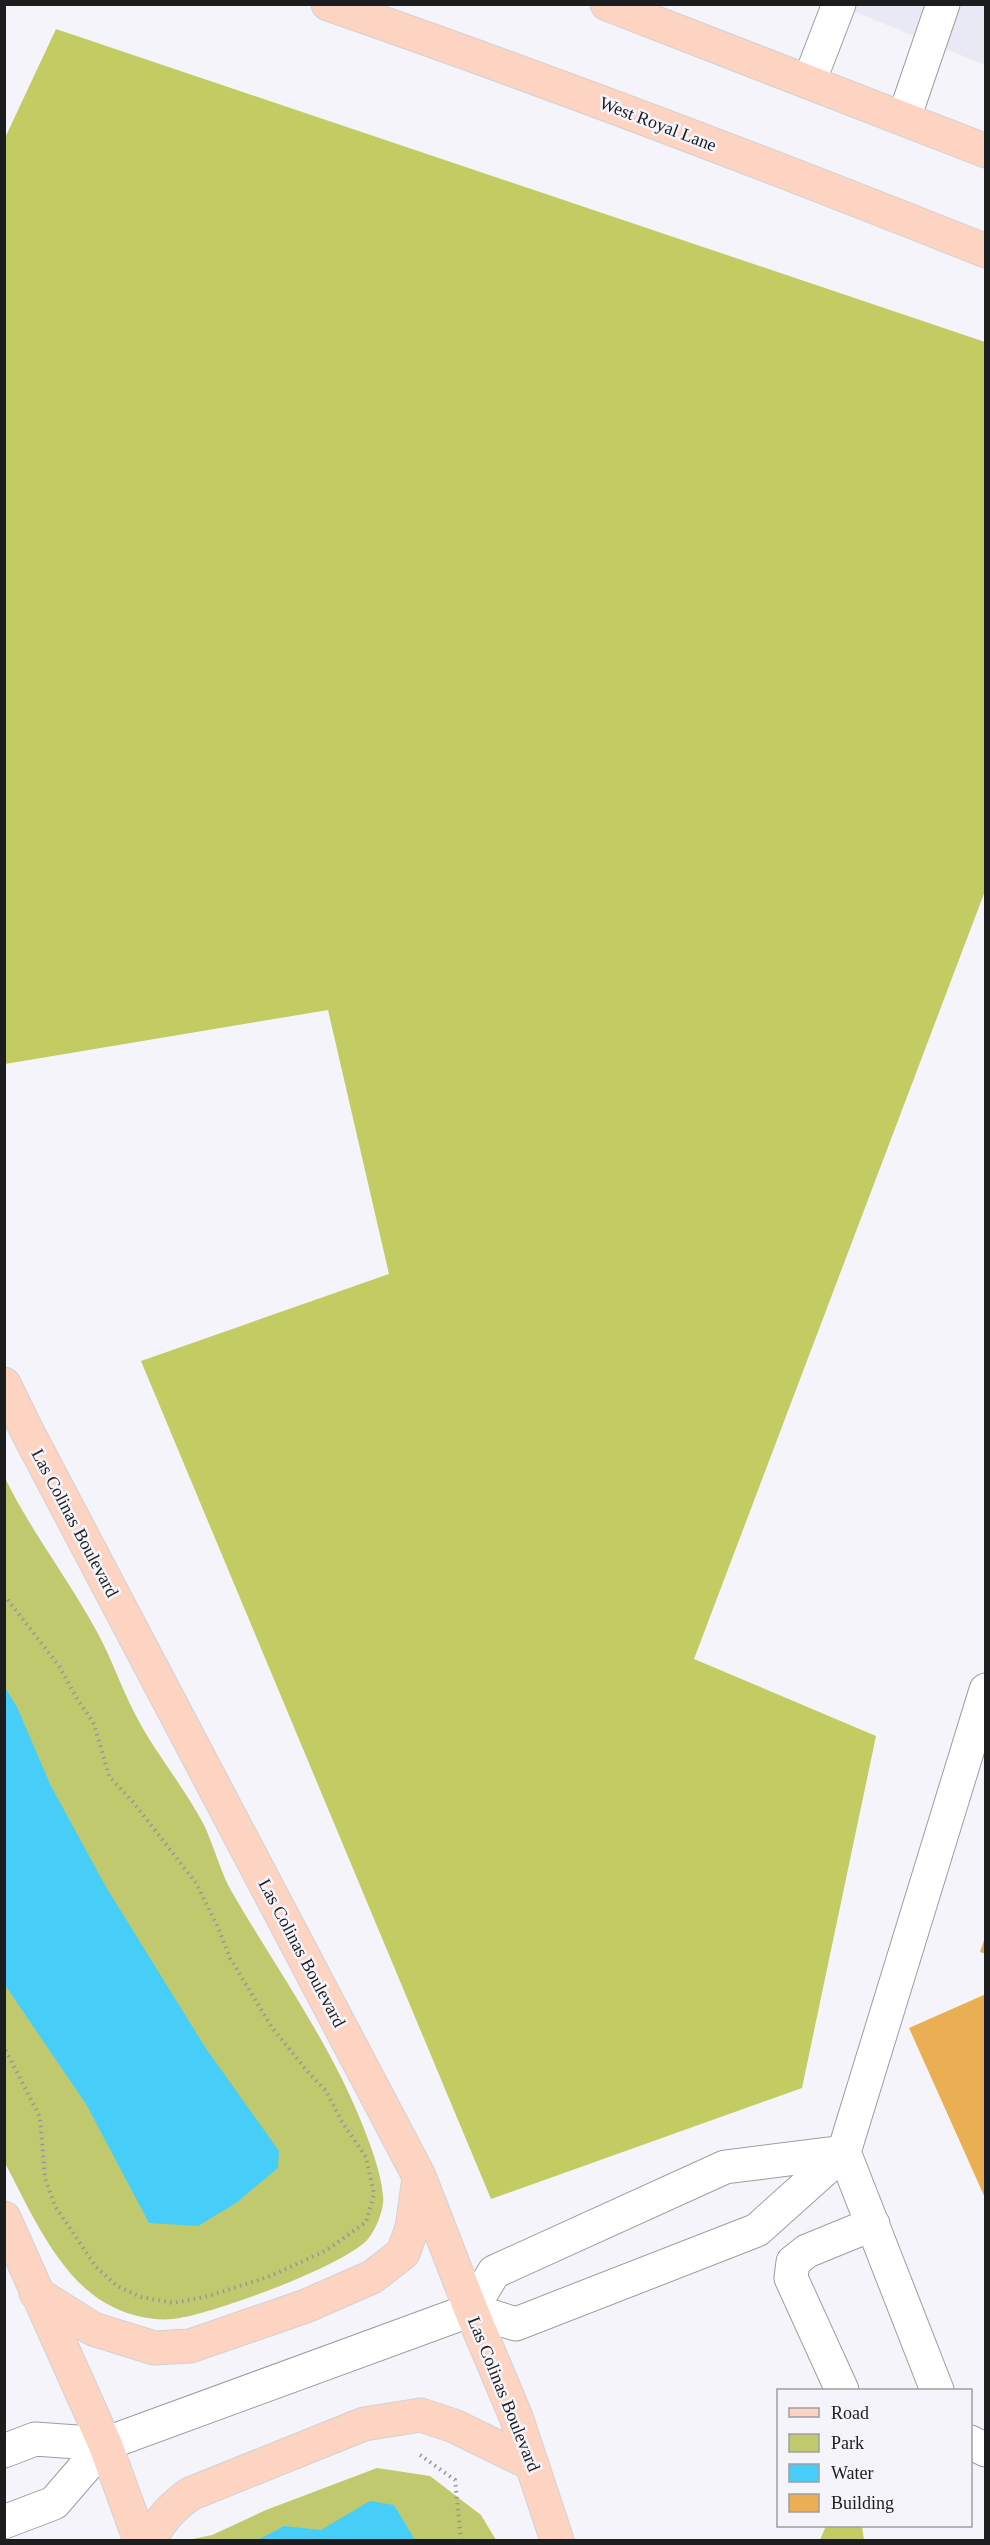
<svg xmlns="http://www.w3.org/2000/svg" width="990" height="2545" font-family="'Times New Roman',serif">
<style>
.built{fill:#e9e9f6}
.green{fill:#c1c96e}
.forest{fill:#c3cb63}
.water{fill:#46cef8}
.building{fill:#ebaf53}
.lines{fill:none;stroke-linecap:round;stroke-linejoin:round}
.minor-casing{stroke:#9d9ea3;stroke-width:35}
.major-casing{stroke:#d2d2d2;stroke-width:35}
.path{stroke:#97979b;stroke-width:4;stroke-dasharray:1.5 4.5;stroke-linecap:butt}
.minor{stroke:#fff;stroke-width:33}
.major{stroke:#fdd3c2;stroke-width:33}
.labels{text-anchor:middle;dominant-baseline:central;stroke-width:5;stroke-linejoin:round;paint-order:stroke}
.street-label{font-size:18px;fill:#1c1d1e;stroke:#f4f4fa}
</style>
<rect width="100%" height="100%" fill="#f4f4fa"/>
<!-- built -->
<path class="built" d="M838 5H985V65Z"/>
<!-- green -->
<path class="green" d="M4 1476C30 1530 67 1577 96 1630 111 1657 121 1687 135 1714 155 1753 185 1788 205 1827 215 1849 221 1874 233 1894 278 1971 330 2043 363 2126 371 2147 381 2172 383 2196 385 2207 376 2230 368 2239 344 2266 217 2312 180 2318 158 2322 134 2317 115 2308 61 2284 31 2212 5 2163Z
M377 2468 430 2476 481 2515 496 2540H188L212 2535 266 2510Z"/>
<!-- forest -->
<path class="forest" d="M56 29 985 342V891L694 1659 876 1736 802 2088 491 2199 141 1361 389 1274 328 1010 5 1064 4 140Z
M826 2526H862L864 2540H820Z"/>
<!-- water -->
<path class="water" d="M4 1686 17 1707 51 1786 106 1887 205 2047 279 2151 278 2168 236 2203 198 2226 149 2223 86 2104 5 1985Z
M370 2501 394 2505 415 2540H258L284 2526 321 2530Z"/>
<!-- building -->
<path class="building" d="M985 1937H986V1954L980 1952Z
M986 1994V2200L909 2028Z"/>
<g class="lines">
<!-- minor casing -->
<g class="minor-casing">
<path id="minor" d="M809 82 839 4
M904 118 943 4
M471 2310 494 2272 725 2167 844 2152
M842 2390 791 2278 793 2262 807 2251 873 2224
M937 2390 844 2152 986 1690
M970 2442 986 2450
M4 2451 35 2439 105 2444 471 2310 516 2324 757 2230 844 2152
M4 2522 54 2503 105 2444"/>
</g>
<!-- major casing -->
<g class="major-casing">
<path id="major" d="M328 4C550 81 768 164 986 251
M607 4 986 151
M4 1384 27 1431 419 2176 471 2310 516 2417 557 2540
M4 2218 105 2444 140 2540
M36 2293 93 2329 154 2348 190 2346 306 2306 372 2277 403 2253 412 2228 419 2178
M150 2540C160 2520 172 2507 190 2494L364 2424 421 2415 454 2426 532 2464"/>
</g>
<!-- path -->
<path class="path" d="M4 1595 59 1666 75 1695 94 1724 109 1776 133 1802 196 1883 217 1925 230 1958 271 2026 307 2071 326 2091 342 2122 366 2157 374 2194 366 2222 327 2250 268 2277 208 2296 173 2303 141 2297 117 2286 96 2267 55 2206 45 2178 40 2117 4 2047
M420 2455 455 2480 461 2540"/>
<!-- minor -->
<use href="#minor" class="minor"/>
<!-- major -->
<use href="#major" class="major"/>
</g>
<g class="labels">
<!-- street labels -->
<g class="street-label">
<text transform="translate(658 124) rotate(21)">West Royal Lane</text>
<text transform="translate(75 1523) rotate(62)">Las Colinas Boulevard</text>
<text transform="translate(302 1953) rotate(62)">Las Colinas Boulevard</text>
<text transform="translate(504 2394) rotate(68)">Las Colinas Boulevard</text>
</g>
</g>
<!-- border -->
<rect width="990" height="2545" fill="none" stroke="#1c1d1e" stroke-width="12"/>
<!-- legend -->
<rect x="777" y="2389" width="195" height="138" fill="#f4f4fa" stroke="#9e9ea2" stroke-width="1.5"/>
<rect x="789" y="2408" width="30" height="9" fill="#fdd3c2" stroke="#9e9ea2" stroke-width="1.5"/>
<text x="831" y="2419" font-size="18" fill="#1c1d1e">Road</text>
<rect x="789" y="2434" width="30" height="18" fill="#c1c96e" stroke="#9e9ea2" stroke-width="1.5"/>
<text x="831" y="2449" font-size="18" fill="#1c1d1e">Park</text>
<rect x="789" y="2464" width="30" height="18" fill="#46cef8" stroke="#9e9ea2" stroke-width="1.5"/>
<text x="831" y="2479" font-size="18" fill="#1c1d1e">Water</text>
<rect x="789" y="2494" width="30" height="18" fill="#ebaf53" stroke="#9e9ea2" stroke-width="1.5"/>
<text x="831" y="2509" font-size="18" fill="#1c1d1e">Building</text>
</svg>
